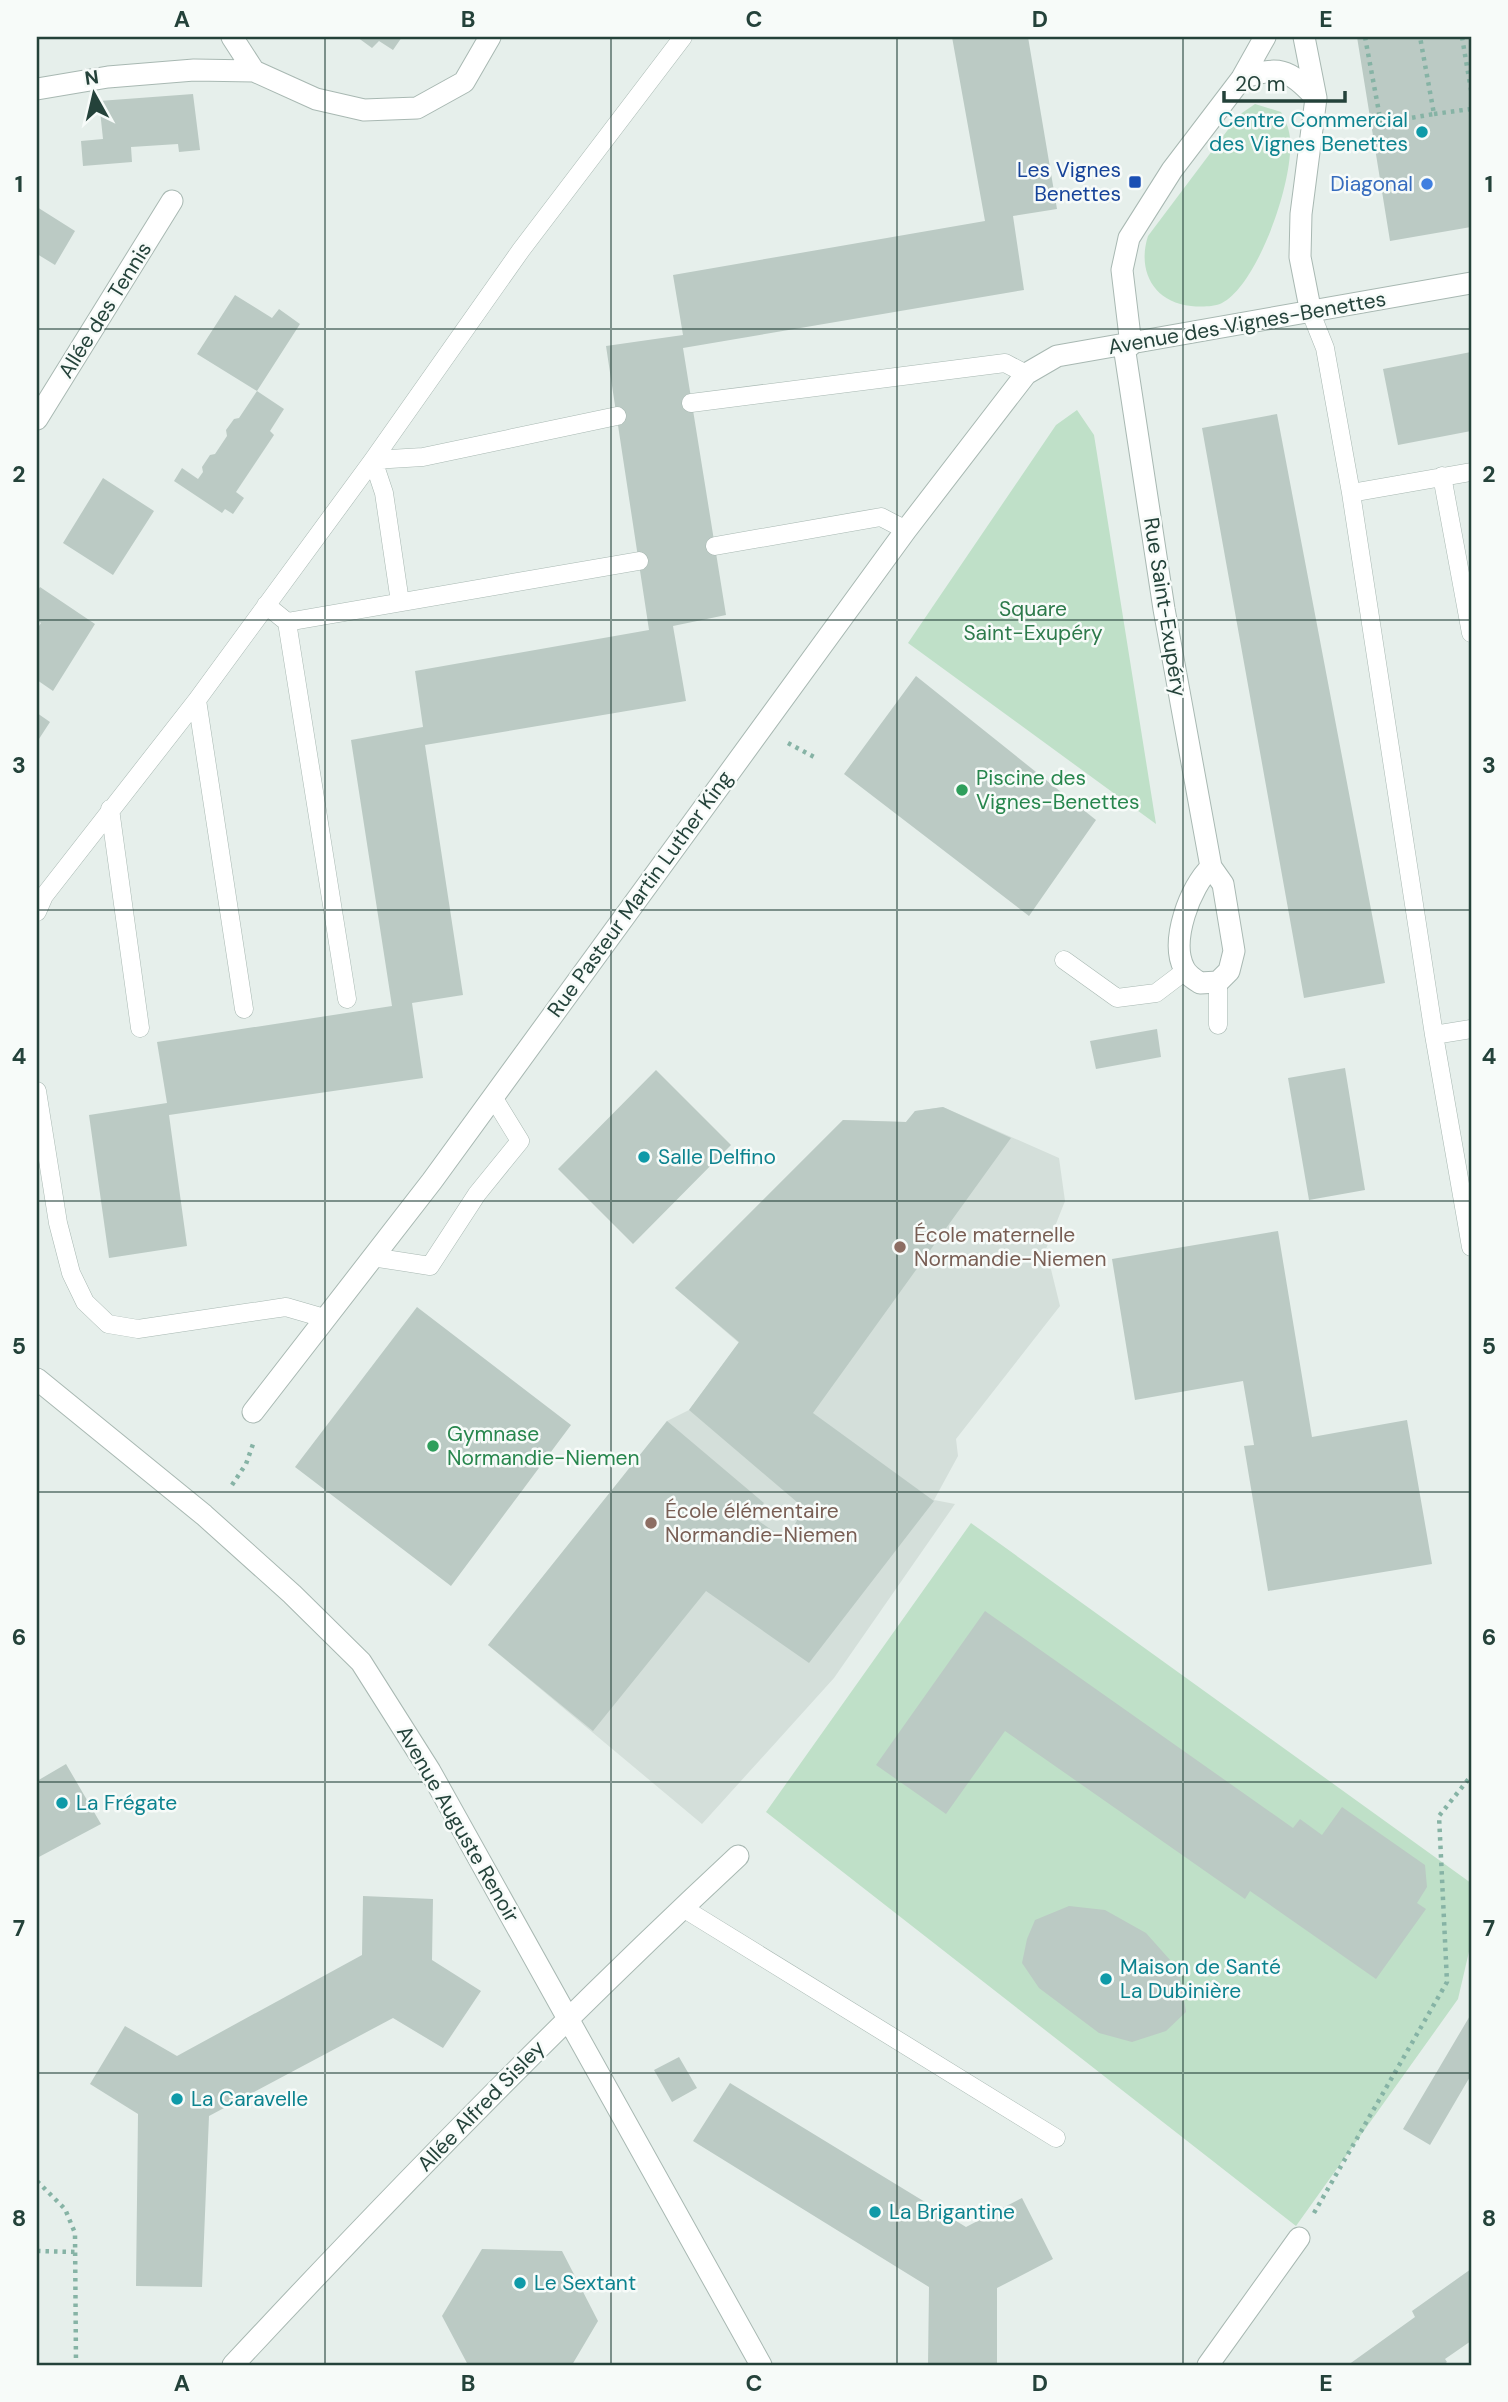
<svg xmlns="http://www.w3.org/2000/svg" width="1508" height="2402" font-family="'DM Sans',sans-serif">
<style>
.built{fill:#d4dfda}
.green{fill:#bfe0c8}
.building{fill:#bbcac4}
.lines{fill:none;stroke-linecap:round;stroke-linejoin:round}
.service-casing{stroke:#a8b8b2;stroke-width:19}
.minor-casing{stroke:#a8b8b2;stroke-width:23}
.path{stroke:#86b3a5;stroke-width:4.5;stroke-dasharray:3.5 5;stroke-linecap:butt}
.service{stroke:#fff;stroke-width:18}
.minor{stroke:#fff;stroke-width:21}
.grid{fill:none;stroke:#24423a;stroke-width:2;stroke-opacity:0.55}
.culture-dot{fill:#0f9aa8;stroke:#f7fbf9;stroke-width:2.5}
.transit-dot{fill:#1a4fb4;stroke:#f7fbf9;stroke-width:2.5}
.shop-dot{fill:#3f7fe0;stroke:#f7fbf9;stroke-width:2.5}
.leisure-dot{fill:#2e9e5b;stroke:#f7fbf9;stroke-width:2.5}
.education-dot{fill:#8d6e63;stroke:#f7fbf9;stroke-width:2.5}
.labels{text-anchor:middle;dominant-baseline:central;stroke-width:5;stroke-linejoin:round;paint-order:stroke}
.culture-label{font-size:21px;fill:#0d838f;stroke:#f7fbf9;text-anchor:start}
.transit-label{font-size:21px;fill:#164399;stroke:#f7fbf9;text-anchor:end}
.shop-label{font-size:21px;fill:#366cbe;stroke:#f7fbf9;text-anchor:end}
.street-label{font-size:21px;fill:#24423a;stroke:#f7fbf9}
.park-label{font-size:21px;fill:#2d7a4b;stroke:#f7fbf9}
.leisure-label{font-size:21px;fill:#27864d;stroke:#f7fbf9;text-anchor:start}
.education-label{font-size:21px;fill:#785e54;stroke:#f7fbf9;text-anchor:start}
.neatline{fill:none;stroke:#24423a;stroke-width:2.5}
.grid-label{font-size:23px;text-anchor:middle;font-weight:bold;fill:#24423a}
</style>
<rect width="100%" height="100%" fill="#e6efeb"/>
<!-- built -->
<path class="built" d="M943 1107 1059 1158 1065 1201 1046 1249 1060 1306 956 1439 958 1456 934 1500 955 1504 834 1678 702 1824 488 1645 667 1421 689 1410 739 1343 675 1288 843 1120 906 1122 915 1111Z"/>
<!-- green -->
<path class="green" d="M1255 104 1281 112C1284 119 1288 125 1289 132 1298 171 1259 284 1222 303 1214 307 1200 307 1191 306 1153 302 1137 270 1148 236L1239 115Z
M1077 410 1094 435 1156 824 908 643 1056 425Z
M971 1523 1471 1883V1943L1458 1999 1296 2226 766 1812Z"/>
<!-- building -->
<path class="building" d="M357 37H402L393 50 379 41 372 48Z
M952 37H1028L1057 209 1013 216 1024 290 683 348 726 615 673 626 686 701 425 745 463 995 412 1003 423 1078 169 1115 187 1246 109 1258 89 1115 167 1103 157 1042 392 1006 351 740 423 727 415 671 649 630 606 346 683 335 673 275 985 221Z
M1357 37H1471V227L1390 241Z
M193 94 200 150 179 152 178 144 131 147 132 162 83 166 81 141 103 139 99 101Z
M37 207 75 231 55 265 37 254Z
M235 295 272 318 279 309 300 324 257 391 197 354Z
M1471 352V431L1398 445 1383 369Z
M257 391 284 409 270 431 274 435 236 492 244 498 233 514 225 509 222 513 174 481 182 468 198 479 203 472 202 467 210 455 215 454 227 436 226 430 234 419 239 418Z
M1277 414 1385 983 1304 998 1202 428Z
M103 478 154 511 113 575 63 543Z
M40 587 95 624 53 691 37 680V629L41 623 37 620V592Z
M916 676 1096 820 1029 916 844 774Z
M37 713 50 722 37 742Z
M1157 1029 1161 1057 1096 1069 1090 1041Z
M1345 1068 1365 1190 1309 1200 1288 1078Z
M656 1070 731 1145 633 1244 558 1169Z
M943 1107 1011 1138 813 1413 934 1501 809 1663 706 1591 593 1731 488 1645 667 1421 764 1503 753 1517 786 1540 804 1508 689 1410 739 1342 675 1288 843 1120 906 1122 915 1111Z
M1278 1231 1312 1437 1407 1420 1432 1564 1268 1591 1244 1446 1254 1445 1243 1381 1135 1400 1112 1259Z
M417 1307 571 1425 451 1586 295 1467Z
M985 1611 1293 1828 1300 1819 1322 1835 1342 1807 1425 1865 1427 1887 1417 1903 1426 1909 1376 1979 1250 1891 1245 1899 1005 1731 946 1814 876 1765Z
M66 1764 101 1824 37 1858V1781Z
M363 1896 433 1899 432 1960 481 1991 443 2048 393 2018 209 2116 202 2287 136 2286 138 2114 90 2084 125 2026 177 2056 362 1955Z
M1069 1906 1105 1910 1146 1933 1179 1970 1186 2012 1166 2031 1132 2042 1099 2033 1039 1988 1022 1963 1027 1939 1035 1920Z
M1471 2014V2075L1430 2145 1403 2129Z
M679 2057 697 2088 672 2102 654 2070Z
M730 2083 966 2227 1022 2198 1053 2259 997 2288V2365H928L929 2287 693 2141Z
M482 2249 562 2251 598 2321 572 2365H468L442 2316Z
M1471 2269V2341L1445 2359 1447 2362 1443 2365H1348L1415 2317 1412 2311Z"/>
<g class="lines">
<!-- service casing -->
<g class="service-casing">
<path id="service" d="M1311 313 1325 348 1351 493 1434 1035 1471 1247
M691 403 1005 363 1026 374
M1442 476 1471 633
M1351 493 1471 472
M715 546 881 517 906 530
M400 602 384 493 373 460 423 457 617 416
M266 605 287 622 639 561
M287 622 347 999
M197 700 244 1009
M110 809 140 1028
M37 912 44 896 197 700 373 460 521 250 683 37
M1064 960 1117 998 1156 993 1185 971
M1218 1025V982
M1434 1035 1471 1029
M37 1091 58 1223 71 1273 85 1302 108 1324 138 1329 286 1307 324 1318
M372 1257 430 1266 477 1194 520 1141 493 1097
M683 1908 1056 2138"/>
</g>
<!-- minor casing -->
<g class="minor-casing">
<path id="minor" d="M232 37 254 71
M1304 37 1316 98 1301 214 1300 257 1311 313
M1242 78C1279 66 1288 68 1315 97
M37 89 108 77 194 70 254 71 316 99 364 110 417 108 464 82 490 37
M1131 345 1122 270 1129 238 1172 170 1242 78 1265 37
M1124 346 1164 609 1211 867 1223 884 1234 951 1229 971 1218 982 1200 983C1194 979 1187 975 1184 968 1170 941 1190 887 1211 867
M37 419 172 201
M37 1379 204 1515 292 1594 361 1662 430 1771 761 2365
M253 1412 432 1181 906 530 1026 374 1057 356 1471 283
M233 2365C396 2190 563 2019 738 1856
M1208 2365 1299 2238"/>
</g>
<!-- path -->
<path class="path" d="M1365 37 1381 123 1434 114 1420 37
M1462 37 1471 90
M1434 114 1471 109
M788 743 816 758
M232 1485 246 1464 253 1444
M37 2181 65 2209 75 2233 76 2365
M1314 2213 1447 1982 1439 1816 1471 1776
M37 2251 76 2252"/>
<!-- service -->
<use href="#service" class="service"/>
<!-- minor -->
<use href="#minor" class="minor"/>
</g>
<!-- grid -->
<path class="grid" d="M325 37V2365M611 37V2365M897 37V2365M1183 37V2365M37 329H1471M37 620H1471M37 910H1471M37 1201H1471M37 1492H1471M37 1782H1471M37 2073H1471"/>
<!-- markers -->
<g class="culture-dot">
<circle cx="1422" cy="132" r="7"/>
<circle cx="644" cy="1157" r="7"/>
<circle cx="62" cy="1803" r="7"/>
<circle cx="1106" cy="1979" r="7"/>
<circle cx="177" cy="2099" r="7"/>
<circle cx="875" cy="2212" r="7"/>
<circle cx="520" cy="2283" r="7"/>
</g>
<rect class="transit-dot" x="1128" y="175" width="14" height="14" rx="3.5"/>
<circle class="shop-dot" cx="1427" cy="184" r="7"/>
<g class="leisure-dot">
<circle cx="962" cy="790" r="7"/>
<circle cx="433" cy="1446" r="7"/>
</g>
<g class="education-dot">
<circle cx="900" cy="1247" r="7"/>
<circle cx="651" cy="1523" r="7"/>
</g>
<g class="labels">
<!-- culture labels -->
<g class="culture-label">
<text x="1408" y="120" text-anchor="end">Centre Commercial<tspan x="1408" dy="24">des Vignes Benettes</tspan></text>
<text x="658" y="1157">Salle Delfino</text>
<text x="76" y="1803">La Frégate</text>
<text x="1120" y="1967">Maison de Santé<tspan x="1120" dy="24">La Dubinière</tspan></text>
<text x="191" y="2099">La Caravelle</text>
<text x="889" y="2212">La Brigantine</text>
<text x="534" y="2283">Le Sextant</text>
</g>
<!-- transit labels -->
<g class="transit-label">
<text x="1121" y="170">Les Vignes<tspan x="1121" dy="24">Benettes</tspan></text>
</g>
<!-- shop labels -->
<g class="shop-label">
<text x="1413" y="184">Diagonal</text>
</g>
<!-- street labels -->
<g class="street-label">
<text transform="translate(105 310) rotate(-58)">Allée des Tennis</text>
<text transform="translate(1247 323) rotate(-10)">Avenue des Vignes-Benettes</text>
<text transform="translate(1165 607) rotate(81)">Rue Saint-Exupéry</text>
<text transform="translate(640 894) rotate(-54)">Rue Pasteur Martin Luther King</text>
<text transform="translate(458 1824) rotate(60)">Avenue Auguste Renoir</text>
<text transform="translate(481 2106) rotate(-46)">Allée Alfred Sisley</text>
</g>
<!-- park labels -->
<g class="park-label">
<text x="1033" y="609">Square<tspan x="1033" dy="24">Saint-Exupéry</tspan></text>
</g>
<!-- leisure labels -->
<g class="leisure-label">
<text x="976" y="778">Piscine des<tspan x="976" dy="24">Vignes-Benettes</tspan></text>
<text x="447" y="1434">Gymnase<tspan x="447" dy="24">Normandie-Niemen</tspan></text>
</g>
<!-- education labels -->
<g class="education-label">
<text x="914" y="1235">École maternelle<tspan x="914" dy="24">Normandie-Niemen</tspan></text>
<text x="665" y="1511">École élémentaire<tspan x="665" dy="24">Normandie-Niemen</tspan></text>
</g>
</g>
<!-- border -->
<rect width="1508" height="2402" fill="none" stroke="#f7fbf9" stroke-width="77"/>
<!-- north arrow -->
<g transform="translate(94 94) rotate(352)" stroke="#f7fbf9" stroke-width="5" paint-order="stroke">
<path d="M0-5L12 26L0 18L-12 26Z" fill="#24423a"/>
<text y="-10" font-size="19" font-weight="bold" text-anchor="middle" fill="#24423a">N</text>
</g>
<!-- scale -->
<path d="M1224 91v10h121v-10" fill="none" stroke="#24423a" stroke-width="3.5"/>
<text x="1235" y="91" font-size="21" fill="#24423a" stroke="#f7fbf9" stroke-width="5" paint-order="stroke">20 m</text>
<rect x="38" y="38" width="1432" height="2326" class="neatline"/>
<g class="grid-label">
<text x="182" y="27">A</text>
<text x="468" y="27">B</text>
<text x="754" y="27">C</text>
<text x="1040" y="27">D</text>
<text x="1326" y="27">E</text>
<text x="19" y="192">1</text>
<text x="1489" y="192">1</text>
<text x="19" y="482">2</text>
<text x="1489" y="482">2</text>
<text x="19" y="773">3</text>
<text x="1489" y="773">3</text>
<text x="19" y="1064">4</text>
<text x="1489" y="1064">4</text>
<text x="19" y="1354">5</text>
<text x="1489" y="1354">5</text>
<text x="19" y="1645">6</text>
<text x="1489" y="1645">6</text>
<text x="19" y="1936">7</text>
<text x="1489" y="1936">7</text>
<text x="19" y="2226">8</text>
<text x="1489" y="2226">8</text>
<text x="182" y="2391">A</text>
<text x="468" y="2391">B</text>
<text x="754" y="2391">C</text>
<text x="1040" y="2391">D</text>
<text x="1326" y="2391">E</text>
</g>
</svg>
